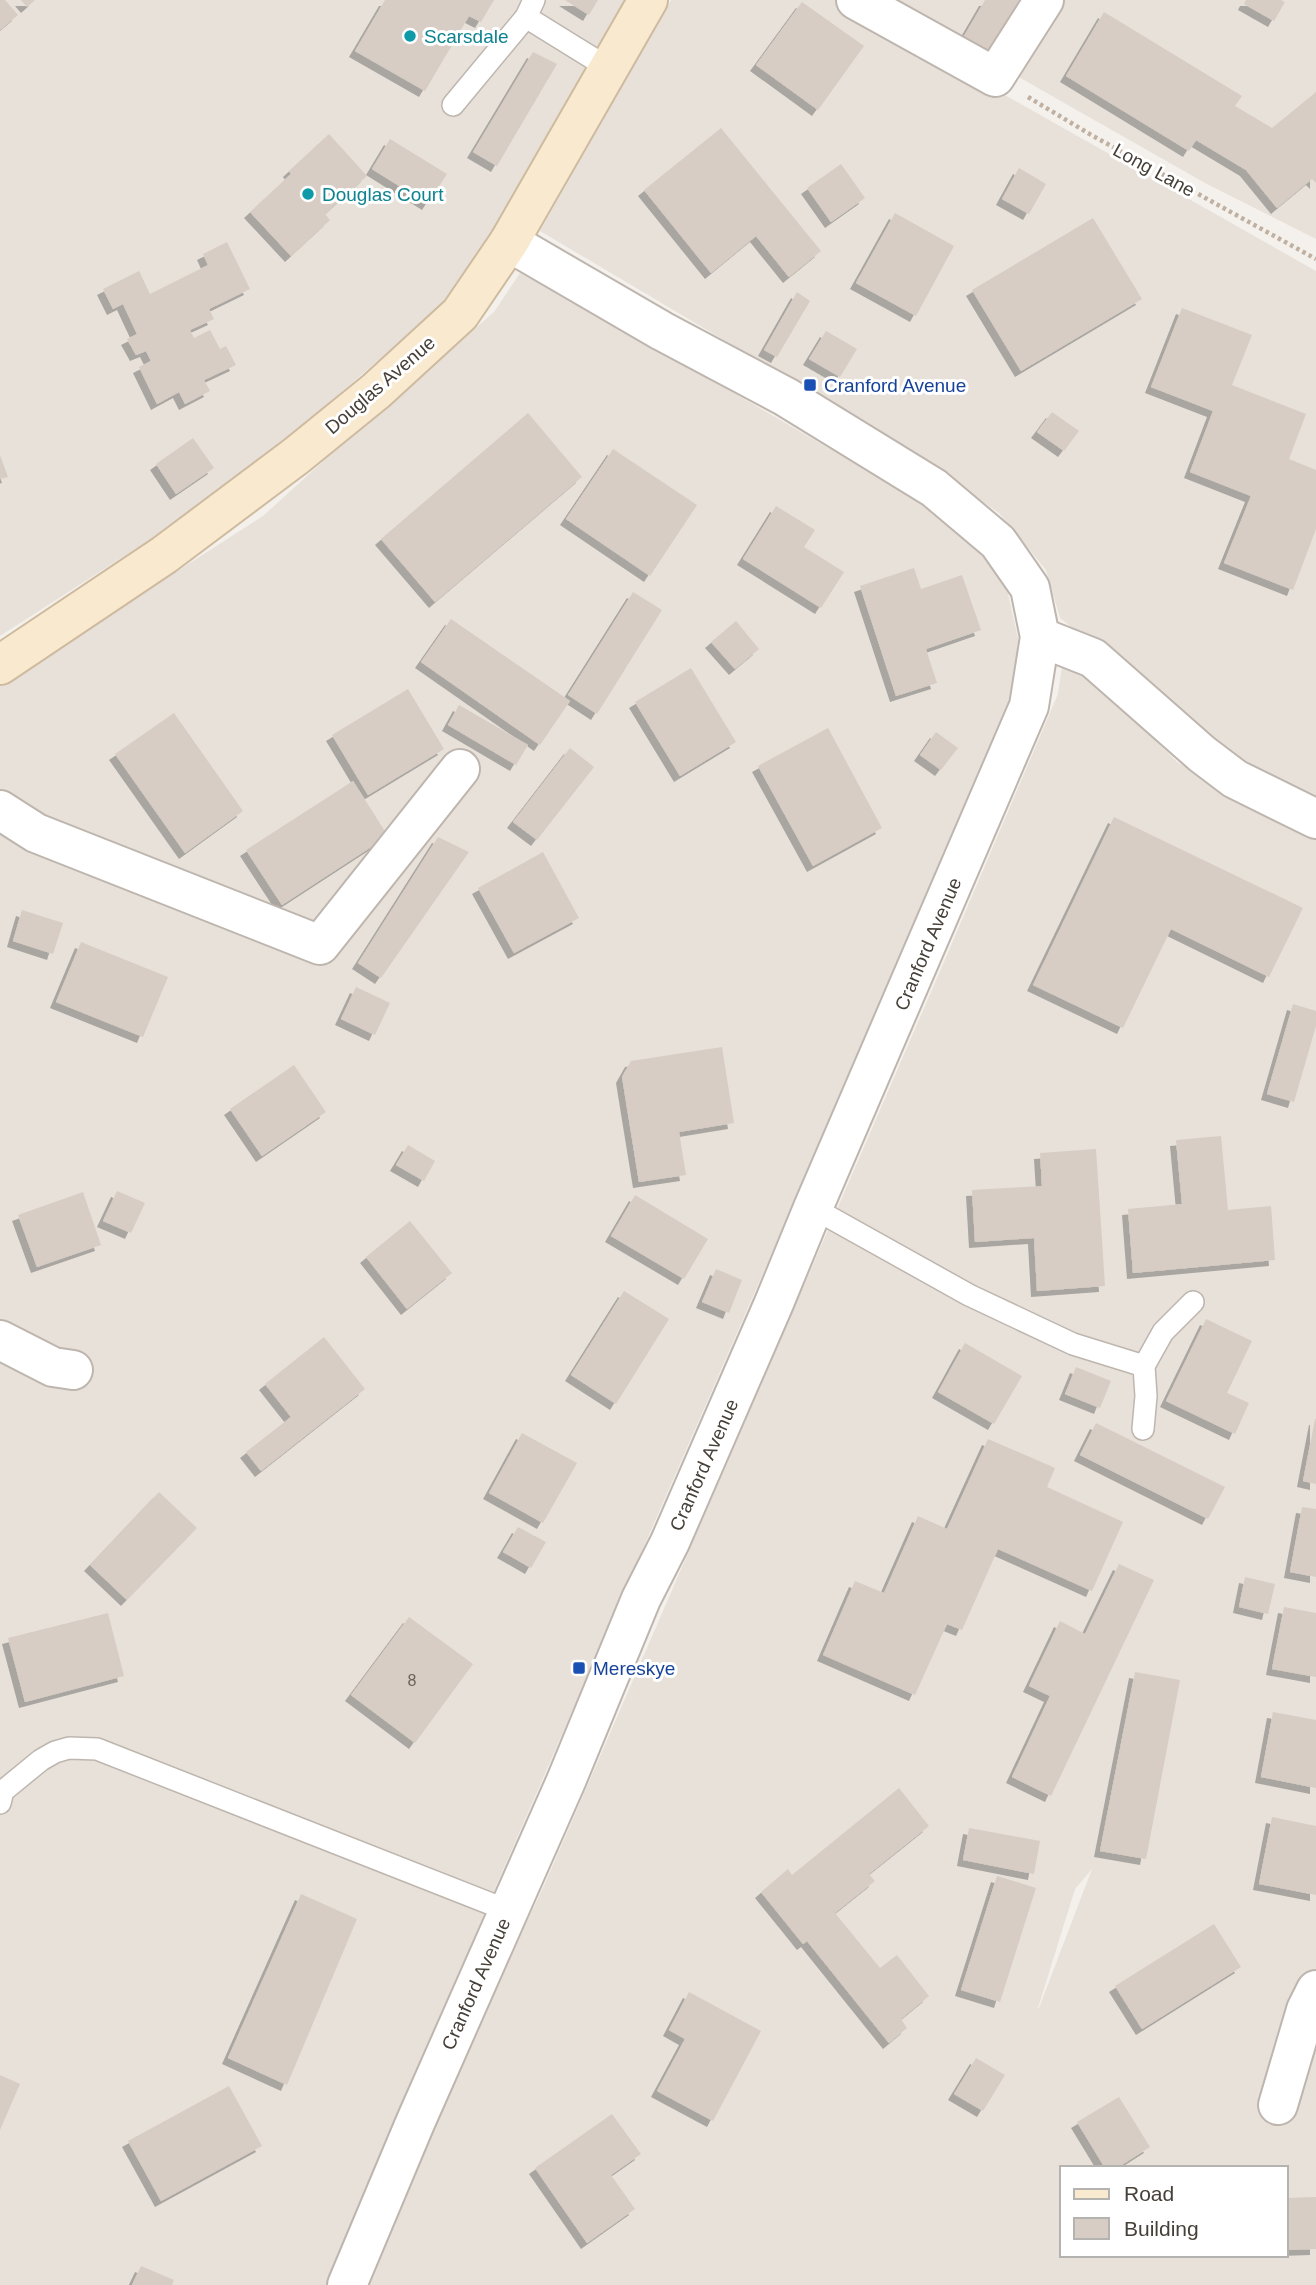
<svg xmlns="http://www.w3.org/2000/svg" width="1316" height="2285" font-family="Helvetica,sans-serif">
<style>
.residential{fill:#e7e1da;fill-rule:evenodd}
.building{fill:#d7cdc4;filter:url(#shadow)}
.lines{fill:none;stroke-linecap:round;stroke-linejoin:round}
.lane-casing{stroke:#beb6ae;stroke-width:24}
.street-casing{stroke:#beb6ae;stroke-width:42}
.secondary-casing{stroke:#cebb9f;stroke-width:42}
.path{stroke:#bfb0a1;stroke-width:4.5;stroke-dasharray:3.5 3.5;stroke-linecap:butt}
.lane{stroke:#fff;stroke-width:21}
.street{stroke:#fff;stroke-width:38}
.secondary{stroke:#f9e9cf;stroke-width:38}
.culture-dot{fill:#0f9aa8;stroke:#fff;stroke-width:2.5}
.transit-dot{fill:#1a4fb4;stroke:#fff;stroke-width:2.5}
.labels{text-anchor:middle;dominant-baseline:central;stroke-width:6;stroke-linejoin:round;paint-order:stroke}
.number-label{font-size:16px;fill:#6b635c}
.culture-label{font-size:19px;fill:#0d838f;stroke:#fff;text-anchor:start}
.street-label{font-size:19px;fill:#474039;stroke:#fff}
.transit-label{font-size:19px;fill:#164399;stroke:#fff;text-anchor:start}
</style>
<defs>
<filter id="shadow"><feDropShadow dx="-6" dy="6" stdDeviation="0" flood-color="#0004"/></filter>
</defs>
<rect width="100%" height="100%" fill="#f4f0eb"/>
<!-- residential -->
<path class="residential" d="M0 0H630L487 246 443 304 286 440 177 522 0 636Z
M671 0H837L891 27 950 64 1316 271V799L1249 763 1191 723 1060 618 1046 570 999 513 903 446 540 231Z
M883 0H1316V239L1205 183Z
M520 273 654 346 852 462 964 531 1005 581 1020 647 1005 718 496 1886 328 2285H0V685L263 516 330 455 494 312Z
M1062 666 1101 686 1177 762 1316 838V2285H369L452 2076 543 1888 941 969 1058 694ZM1092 1869 1039 2008H1038L1075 1889ZM1062 2168H1286V2255H1062Z"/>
<!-- building -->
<path class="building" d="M0 0H5L18 15 0 30Z
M21 0H35L27 7Z
M385 0H494L481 22 469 16 425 91 355 51Z
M565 0H598L589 15Z
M985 0H1019L989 51 964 36Z
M1246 0H1281L1285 2 1274 21 1244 4Z
M802 2 864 46 818 110 756 65Z
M1104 12 1242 96 1235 106 1272 128 1316 92V183L1312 179 1277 208 1246 170 1196 140 1189 151 1066 76Z
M533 52 557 64 497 166 473 152Z
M721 128 821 251 789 277 756 236 711 273 644 190Z
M329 134 367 176 325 214 330 220 291 256 250 212 291 174 289 171Z
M390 139 447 174 428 204 372 169Z
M841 164 865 198 831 222 807 188Z
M1019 168 1046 184 1029 214 1002 199Z
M895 213 954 246 916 316 856 283Z
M1093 218 1142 299 1021 371 972 290Z
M227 242 250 289 209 309 214 319 190 330 194 338 210 330 220 349 226 346 236 365 204 380 210 391 185 404 179 392 157 404 139 367 151 361 146 351 136 355 127 339 137 334 123 304 113 309 103 289 139 271 150 294 208 265 203 254Z
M797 292 810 301 777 357 764 350Z
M1182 308 1252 335 1232 385 1306 414 1289 459 1316 470V529L1293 590 1224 563 1251 496 1190 472 1213 411 1151 387Z
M826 331 857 349 840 377 809 359Z
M1052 412 1079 431 1064 451 1037 432Z
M528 413 582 477 435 602 381 539Z
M193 438 214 468 176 494 156 464Z
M613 449 697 505 650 576 566 519Z
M0 455 8 477 0 479Z
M776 506 815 530 804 547 844 572 821 608 743 559Z
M914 568 921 589 962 575 981 630 926 649 937 683 896 696 860 586Z
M633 592 662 610 597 714 568 695Z
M451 619 570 701 540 745 421 662Z
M736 621 759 649 735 669 711 642Z
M691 668 736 742 680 776 635 702Z
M408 689 444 749 368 795 332 735Z
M459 705 528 745 516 765 448 725Z
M174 713 243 811 185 853 115 754Z
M828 728 882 828 813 866 758 766Z
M936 732 958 748 941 770 920 755Z
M570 748 594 767 537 840 513 822Z
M353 781 388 836 282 905 246 850Z
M1114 817 1303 908 1269 977 1171 929 1123 1028 1033 985Z
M438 837 469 852 381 978 358 963Z
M543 852 579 918 514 953 478 888Z
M22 910 63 923 53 954 13 941Z
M81 942 168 977 143 1037 56 1002Z
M356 987 390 1003 375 1035 341 1019Z
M1293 1004 1316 1011V1026L1294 1102 1267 1094Z
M722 1047 734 1123 679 1132 686 1175 639 1182 622 1077 631 1061Z
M294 1065 326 1112 262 1156 230 1109Z
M1221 1136 1228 1210 1271 1206 1275 1260 1133 1273 1128 1209 1182 1204 1176 1140Z
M408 1145 435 1161 424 1181 396 1165Z
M1096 1149 1105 1286 1037 1291 1034 1238 975 1242 972 1190 1042 1186 1040 1153Z
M117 1191 145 1203 131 1233 103 1221Z
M83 1192 101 1245 37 1267 18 1215Z
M635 1195 708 1239 684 1279 611 1236Z
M410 1221 452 1273 407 1309 366 1257Z
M716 1269 742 1280 729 1313 702 1302Z
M624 1291 669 1319 616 1404 571 1375Z
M1206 1319 1252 1341 1227 1393 1249 1403 1235 1434 1166 1401Z
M324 1337 365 1389 261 1471 246 1452 291 1417 265 1384Z
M965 1343 1022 1376 994 1424 938 1392Z
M1076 1367 1111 1381 1100 1408 1065 1394Z
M1315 1419H1316V1484L1303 1481Z
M1096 1423 1225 1487 1208 1519 1080 1455Z
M522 1433 577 1463 543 1523 489 1493Z
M988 1439 1055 1468 1047 1487 1123 1522 1092 1591 998 1549 962 1630 947 1624 915 1695 823 1655 855 1581 884 1593 918 1516 947 1529Z
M159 1492 197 1528 127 1600 90 1565Z
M1302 1507 1316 1509V1577L1290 1572Z
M518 1527 546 1542 531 1568 503 1552Z
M1119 1564 1154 1580 1051 1796 1012 1777 1050 1696 1029 1686 1060 1621 1085 1634Z
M1245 1577 1275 1584 1268 1614 1239 1607Z
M1284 1607 1316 1613V1677L1272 1669Z
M108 1613 124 1676 25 1702 8 1638Z
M409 1617 473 1664 415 1743 351 1695Z
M1135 1672 1180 1680 1146 1859 1100 1851Z
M1273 1712 1316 1720V1788L1261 1777Z
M899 1788 929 1826 869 1874 875 1881 835 1913 880 1968 897 1955 929 1996 901 2019 907 2028 889 2043 807 1941 803 1944 761 1892 788 1869 792 1875Z
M1272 1817 1316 1826V1895L1259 1884Z
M969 1828 1040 1841 1034 1874 963 1860Z
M997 1876 1036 1888 1000 2002 961 1990Z
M301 1894 357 1919 287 2085 228 2058Z
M1214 1924 1241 1967 1142 2029 1115 1986Z
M689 1992 761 2031 713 2121 657 2091 685 2039 669 2030Z
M976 2058 1005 2075 983 2111 954 2094Z
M0 2075 20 2084 0 2130Z
M229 2086 262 2146 161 2201 128 2141Z
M1119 2097 1150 2147 1117 2168H1105L1077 2122Z
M612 2114 641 2154 611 2175 635 2209 587 2243 535 2168Z
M1316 2197V2249L1286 2250V2198Z
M141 2266 174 2280 172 2285H132Z"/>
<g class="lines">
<!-- lane casing -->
<g class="lane-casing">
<path id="lane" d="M534 0 526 17 610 69
M453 105 526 17
M813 1208 969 1295 1073 1344 1144 1366 1163 1332 1193 1302
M1143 1429 1146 1396 1144 1366
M0 1803 3 1791 41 1760 55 1752 69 1748 97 1749 509 1911"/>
</g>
<!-- street casing -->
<g class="street-casing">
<path id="street" d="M856 0 995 77 1044 0
M1040 637 1093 658 1202 754 1235 779 1316 819
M0 810 36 833 320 945 460 769
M0 1340 53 1367 73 1370
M1278 2105 1306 2010 1316 1990
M347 2285 415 2123 566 1781 641 1599 670 1542 774 1303 813 1208 1029 706 1040 637 1030 588 998 542 934 488 786 397 662 331 509 242"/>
</g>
<!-- secondary casing -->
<g class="secondary-casing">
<path id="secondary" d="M0 665 164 555 296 456 376 391 460 314 509 242 648 0"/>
</g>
<!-- path -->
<path class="path" d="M1028 97 1093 136 1316 259"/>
<!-- lane -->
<use href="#lane" class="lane"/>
<!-- street -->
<use href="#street" class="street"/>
<!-- secondary -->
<use href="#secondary" class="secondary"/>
</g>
<!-- markers -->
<g class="culture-dot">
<circle cx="410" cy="36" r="7"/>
<circle cx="308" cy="194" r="7"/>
</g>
<g class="transit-dot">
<rect x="803" y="378" width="14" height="14" rx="3.5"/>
<rect x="572" y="1661" width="14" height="14" rx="3.5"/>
</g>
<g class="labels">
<!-- number labels -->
<g class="number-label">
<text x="412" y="1680">8</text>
</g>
<!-- culture labels -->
<g class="culture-label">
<text x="424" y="36">Scarsdale</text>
<text x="322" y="194">Douglas Court</text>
</g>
<!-- street labels -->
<g class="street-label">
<text transform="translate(1154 170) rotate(29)">Long Lane</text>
<text transform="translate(380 385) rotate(-41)">Douglas Avenue</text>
<text transform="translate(928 944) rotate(-67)">Cranford Avenue</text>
<text transform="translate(704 1465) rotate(-66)">Cranford Avenue</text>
<text transform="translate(476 1984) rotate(-66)">Cranford Avenue</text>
</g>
<!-- transit labels -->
<g class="transit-label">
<text x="824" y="385">Cranford Avenue</text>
<text x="593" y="1668">Mereskye</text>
</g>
</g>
<!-- legend -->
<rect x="1060" y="2166" width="228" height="91" fill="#ffffff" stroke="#b5b3b0" stroke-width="2"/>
<rect x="1074" y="2189" width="35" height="10" fill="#f9e9cf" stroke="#b5b3b0" stroke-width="2"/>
<text x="1124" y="2201" font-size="21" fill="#474039">Road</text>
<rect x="1074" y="2218" width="35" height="21" fill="#d7cdc4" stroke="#b5b3b0" stroke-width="2"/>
<text x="1124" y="2236" font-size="21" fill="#474039">Building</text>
</svg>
